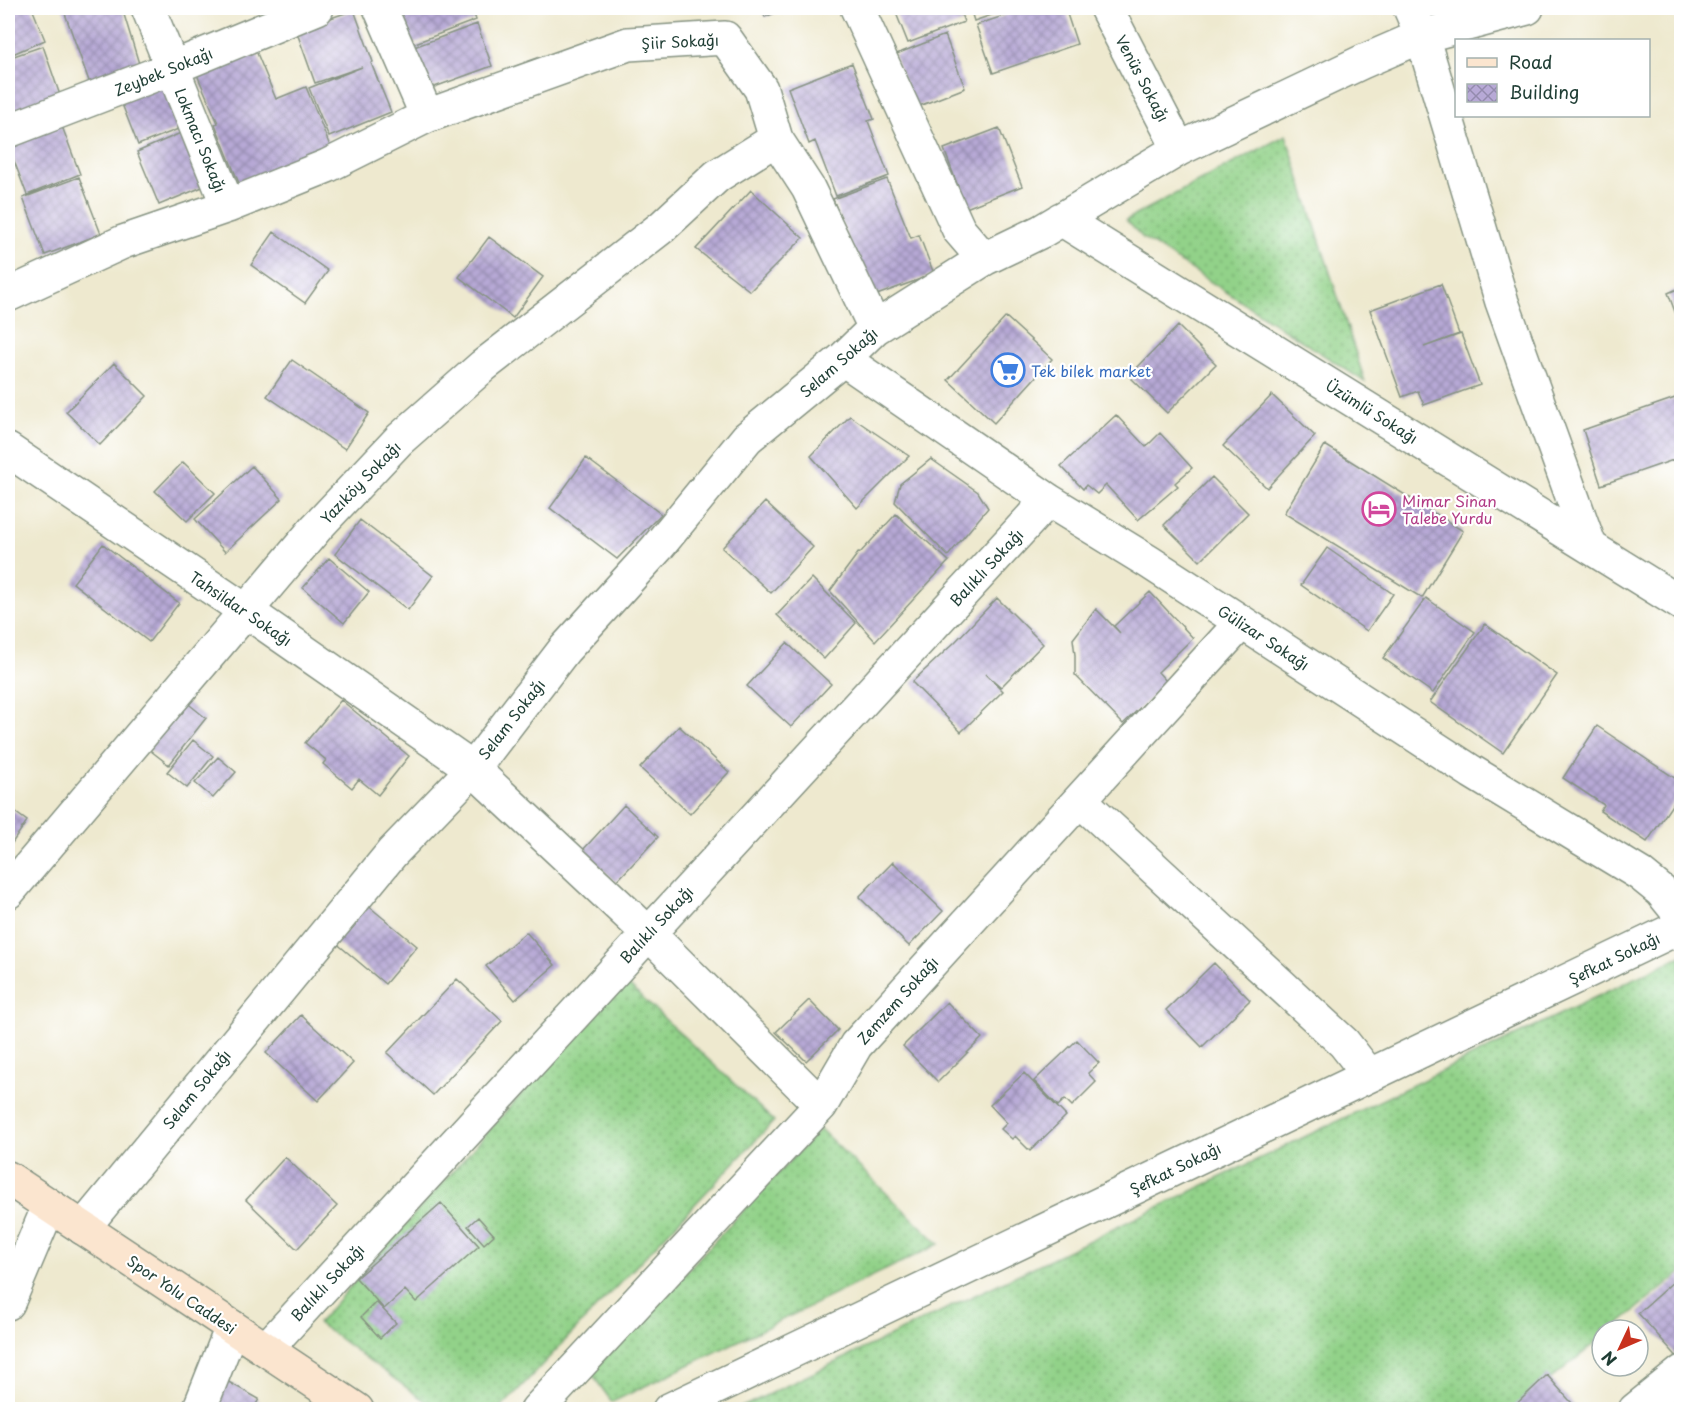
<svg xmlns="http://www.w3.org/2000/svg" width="1689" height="1417" font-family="'Playpen Sans',sans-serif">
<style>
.grass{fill:url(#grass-dots);stroke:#58885e;stroke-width:1.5}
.building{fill:url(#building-cross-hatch)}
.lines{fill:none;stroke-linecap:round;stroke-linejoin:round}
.street-casing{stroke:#869382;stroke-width:36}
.secondary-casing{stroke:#869382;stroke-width:36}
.street{stroke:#fff;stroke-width:33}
.secondary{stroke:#fbe5cf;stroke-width:33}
.labels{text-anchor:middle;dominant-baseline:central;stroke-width:4.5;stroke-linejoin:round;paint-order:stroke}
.street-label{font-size:15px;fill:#1f3d34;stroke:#fff}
.shop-label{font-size:15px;fill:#366cbe;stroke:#fff;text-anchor:start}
.hotel-label{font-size:15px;fill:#b23c85;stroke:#fff;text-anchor:start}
</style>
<defs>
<pattern id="grass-dots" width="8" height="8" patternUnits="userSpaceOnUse" patternTransform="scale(1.5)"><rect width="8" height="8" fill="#92d289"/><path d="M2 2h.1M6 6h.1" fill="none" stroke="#77ac71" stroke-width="1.8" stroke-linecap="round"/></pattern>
<pattern id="building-cross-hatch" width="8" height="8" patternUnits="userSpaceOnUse" patternTransform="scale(1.5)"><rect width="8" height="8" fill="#b7a9d6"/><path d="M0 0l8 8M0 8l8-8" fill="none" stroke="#948bae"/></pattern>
</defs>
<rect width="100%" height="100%" fill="#fff"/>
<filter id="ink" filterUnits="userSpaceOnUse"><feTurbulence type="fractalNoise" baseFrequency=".0167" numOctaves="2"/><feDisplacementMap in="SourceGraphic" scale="12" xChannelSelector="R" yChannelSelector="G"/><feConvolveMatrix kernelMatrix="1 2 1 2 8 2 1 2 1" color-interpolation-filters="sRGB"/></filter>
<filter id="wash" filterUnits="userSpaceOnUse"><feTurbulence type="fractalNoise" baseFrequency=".008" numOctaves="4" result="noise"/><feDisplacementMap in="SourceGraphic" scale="24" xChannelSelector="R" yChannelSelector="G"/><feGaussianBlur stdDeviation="1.35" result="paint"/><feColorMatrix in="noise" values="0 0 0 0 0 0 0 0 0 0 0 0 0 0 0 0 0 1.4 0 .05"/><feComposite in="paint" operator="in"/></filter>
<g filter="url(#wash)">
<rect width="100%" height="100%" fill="#eee9cf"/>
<!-- grass -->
<path class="grass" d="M1286 135 1365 382 1143 238 1126 220Z
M1681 956V1273L1611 1330H1602V1338L1513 1409 736 1410Z
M623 980 774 1121 500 1409H436L318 1323Z
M820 1129 939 1244 612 1402 591 1373Z"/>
<g id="blocks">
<!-- building -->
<path class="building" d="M8 8H32L45 40 8 56Z
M63 8H122L140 67 90 84Z
M397 8H472L476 20 410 45Z
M761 8H787L765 17Z
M894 8H959L964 22 908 43Z
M970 8H1012L974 21Z
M1027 8H1065L1077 44 993 73 976 25Z
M354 10 373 62 371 63 391 112 329 137 309 88 362 67 315 83 296 30Z
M477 24 492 66 429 89 414 47Z
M945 35 965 88 914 108 894 55Z
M43 46 62 101 8 119V58Z
M254 46 276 99 306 87 334 156 243 193 215 124 218 123 195 70Z
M852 63 874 119 868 121 889 176 836 196 815 141 809 144 788 88Z
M167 80 186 126 138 145 120 99Z
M60 121 80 174 27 195 8 145Z
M999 128 1022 186 966 208 944 149Z
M190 129 212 183 159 205 137 152Z
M79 177 101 234 45 255 23 198Z
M887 179 911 238 919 235 934 274 874 296 856 260 833 199Z
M751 190 803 238 750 291 696 249Z
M274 232 328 271 305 303 251 265Z
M489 237 543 277 513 318 459 277Z
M1441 284 1459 334 1424 347 1461 334 1480 385 1424 405 1418 391 1402 397 1370 310Z
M1682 287V328H1681L1668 293Z
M1006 317 1052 359 994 423 948 380Z
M1178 326 1216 364 1167 413 1129 376Z
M292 360 369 413 345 449 267 396Z
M114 363 147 396 100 445 66 412Z
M1272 395 1315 436 1267 488 1223 446Z
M1678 397 1682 407V457L1601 485 1583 430Z
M1116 415 1146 447 1160 433 1192 468 1175 483 1178 486 1138 520 1106 485 1097 494 1086 485 1083 489 1061 466Z
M850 416 909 456 857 508 811 456Z
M1325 445 1463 531 1422 598 1284 513Z
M586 458 661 514 617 559 550 508Z
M931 459 978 492 988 508 948 556 895 502 900 484Z
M183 462 215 493 187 521 155 491Z
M252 466 282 499 225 552 195 519Z
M1212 477 1248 513 1200 561 1164 525Z
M765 502 813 547 771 593 722 548Z
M896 514 949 561 875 641 830 591 859 552 860 553Z
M360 520 433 576 408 610 335 554Z
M103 544 179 603 149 642 73 583Z
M1327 548 1393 594 1367 631 1301 585Z
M329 558 369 592 344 623 303 588Z
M812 578 856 623 824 659 777 615Z
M1150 592 1193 638 1158 672 1167 682 1123 724 1075 675V655L1073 639 1096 609 1120 633 1114 626Z
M997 598 1043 644 1001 687 986 674 1003 691 961 732 912 682 955 642Z
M1426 598 1475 632 1433 693 1383 658Z
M1485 624 1557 675 1503 753 1430 702Z
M787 643 831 684 791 727 747 686Z
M180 697 206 718 169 765 142 744Z
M341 700 409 756 378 795 359 779 352 788 323 764 326 760 305 743Z
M679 726 729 772 690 814 640 768Z
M1597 726 1682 783V790L1647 842 1600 811 1604 805 1563 778Z
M193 740 213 756 187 788 167 772Z
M218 757 236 772 213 798 195 783Z
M624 805 658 837 616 882 582 851Z
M8 807 27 821 8 849Z
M893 862 943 911 909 946 859 897Z
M366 904 417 946 385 984 335 942Z
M526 932 555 965 515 1000 486 966Z
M1214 963 1250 1000 1202 1047 1166 1010Z
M457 979 502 1021 433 1095 387 1053Z
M809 1000 838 1030 806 1061 776 1032Z
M947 1002 982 1038 938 1082 903 1046Z
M301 1015 353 1063 318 1101 266 1053Z
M1077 1040 1099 1063 1088 1073 1096 1082 1072 1106 1065 1099 1058 1106 1034 1081Z
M1024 1073 1066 1116 1030 1151 1015 1136 1012 1139 1001 1129 1007 1123 990 1105Z
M285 1157 337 1206 297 1249 246 1200Z
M441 1203 479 1246 416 1302 405 1290 384 1309 356 1278Z
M478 1217 494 1235 484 1244 468 1226Z
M1682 1274V1358L1680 1360 1638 1313Z
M376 1302 396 1323 380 1338 361 1317Z
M1547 1375 1578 1410H1510Z
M225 1380 259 1399 253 1410H229L213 1401Z"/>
</g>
</g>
<g filter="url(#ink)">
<use href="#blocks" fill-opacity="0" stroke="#869382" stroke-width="1.5"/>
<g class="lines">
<!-- street casing -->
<g class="street-casing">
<path id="street" d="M148 8 228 206
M380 8 427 116
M857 8 959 230 984 259 1042 231 1179 149 1362 62 1422 36 1527 8
M1106 8 1179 149
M1410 8 1422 36 1502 302 1590 546
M8 131 172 68 317 8
M1061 219 1682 604
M8 295 123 242 228 206 327 166 427 116 628 44 725 38 761 89 776 139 808 188 875 328
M843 359 1048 500 1149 562 1472 772 1640 874 1661 891 1682 917
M8 450 246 611 473 769 648 933 821 1105
M1080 800 1344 1043 1369 1075
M8 892 317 527 399 440 483 366 662 227 717 176 776 139
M83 1228 392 853 473 769 564 650 657 548 747 438 843 359 875 328 984 259
M8 1303 49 1206
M266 1349 1048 500
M199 1410 232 1327
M537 1410 821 1105 856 1045 1241 623
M669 1410 1682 926
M1635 1410 1682 1372"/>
</g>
<!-- secondary casing -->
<g class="secondary-casing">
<path id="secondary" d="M8 1178 357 1410"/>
</g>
<!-- street -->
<use href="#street" class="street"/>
<!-- secondary -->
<use href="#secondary" class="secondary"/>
</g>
</g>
<!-- icons -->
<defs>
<g id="supermarket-ring" transform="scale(1.725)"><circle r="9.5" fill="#fff" stroke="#3f7fe0" stroke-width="1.5"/><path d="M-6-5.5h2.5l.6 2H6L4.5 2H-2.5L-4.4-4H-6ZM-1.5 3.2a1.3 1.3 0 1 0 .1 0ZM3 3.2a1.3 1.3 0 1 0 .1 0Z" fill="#3f7fe0"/></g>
<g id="hotel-ring" transform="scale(1.725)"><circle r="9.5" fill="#fff" stroke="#d1479c" stroke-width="1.5"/><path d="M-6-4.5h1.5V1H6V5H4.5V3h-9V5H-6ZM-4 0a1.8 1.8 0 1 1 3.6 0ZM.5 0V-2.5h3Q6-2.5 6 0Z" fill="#d1479c"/></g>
</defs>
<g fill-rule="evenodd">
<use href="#supermarket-ring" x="1008" y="370"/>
<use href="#hotel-ring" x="1379" y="509"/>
</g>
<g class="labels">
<!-- street labels -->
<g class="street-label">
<text transform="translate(680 41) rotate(-3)">Şiir Sokağı</text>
<text transform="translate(163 71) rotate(-22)">Zeybek Sokağı</text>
<text transform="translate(1143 78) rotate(62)">Venüs Sokağı</text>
<text transform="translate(201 140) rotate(68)">Lokmacı Sokağı</text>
<text transform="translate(838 362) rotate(-41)">Selam Sokağı</text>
<text transform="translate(1372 411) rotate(32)">Üzümlü Sokağı</text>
<text transform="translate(360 482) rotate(-46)">Yazıköy Sokağı</text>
<text transform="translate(986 567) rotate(-47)">Balıklı Sokağı</text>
<text transform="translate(241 608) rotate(34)">Tahsildar Sokağı</text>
<text transform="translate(1264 637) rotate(33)">Gülizar Sokağı</text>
<text transform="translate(511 719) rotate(-52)">Selam Sokağı</text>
<text transform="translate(656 924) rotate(-47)">Balıklı Sokağı</text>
<text transform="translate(1614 958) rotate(-26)">Şefkat Sokağı</text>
<text transform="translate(897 1000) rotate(-48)">Zemzem Sokağı</text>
<text transform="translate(196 1089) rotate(-51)">Selam Sokağı</text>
<text transform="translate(1175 1168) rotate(-26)">Şefkat Sokağı</text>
<text transform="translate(327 1282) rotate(-47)">Balıklı Sokağı</text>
<text transform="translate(182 1294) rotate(34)">Spor Yolu Caddesi</text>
</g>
<!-- shop labels -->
<g class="shop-label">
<text x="1031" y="370">Tek bilek market</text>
</g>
<!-- hotel labels -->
<g class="hotel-label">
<text x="1402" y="500">Mimar Sinan<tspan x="1402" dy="17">Talebe Yurdu</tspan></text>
</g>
</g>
<!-- margin -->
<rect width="1689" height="1417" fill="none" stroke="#fff" stroke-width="30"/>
<!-- legend -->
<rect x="1455" y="39" width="195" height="78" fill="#ffffff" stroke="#a5b1ae" stroke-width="1.5"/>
<rect x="1467" y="58" width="30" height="9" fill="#fbe5cf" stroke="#a5b1ae" stroke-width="1.5"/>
<text x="1509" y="69" font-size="18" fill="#1f3d34">Road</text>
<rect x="1467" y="84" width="30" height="18" fill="url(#building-cross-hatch)" stroke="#a5b1ae" stroke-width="1.5"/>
<text x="1509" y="99" font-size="18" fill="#1f3d34">Building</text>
<!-- north arrow -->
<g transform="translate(1620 1348) rotate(226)"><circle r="28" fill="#ffffff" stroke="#a5b1ae" stroke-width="1.5"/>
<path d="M0-4.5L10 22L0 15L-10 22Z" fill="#c8321e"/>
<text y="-9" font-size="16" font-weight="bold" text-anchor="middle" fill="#1f3d34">N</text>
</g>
</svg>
